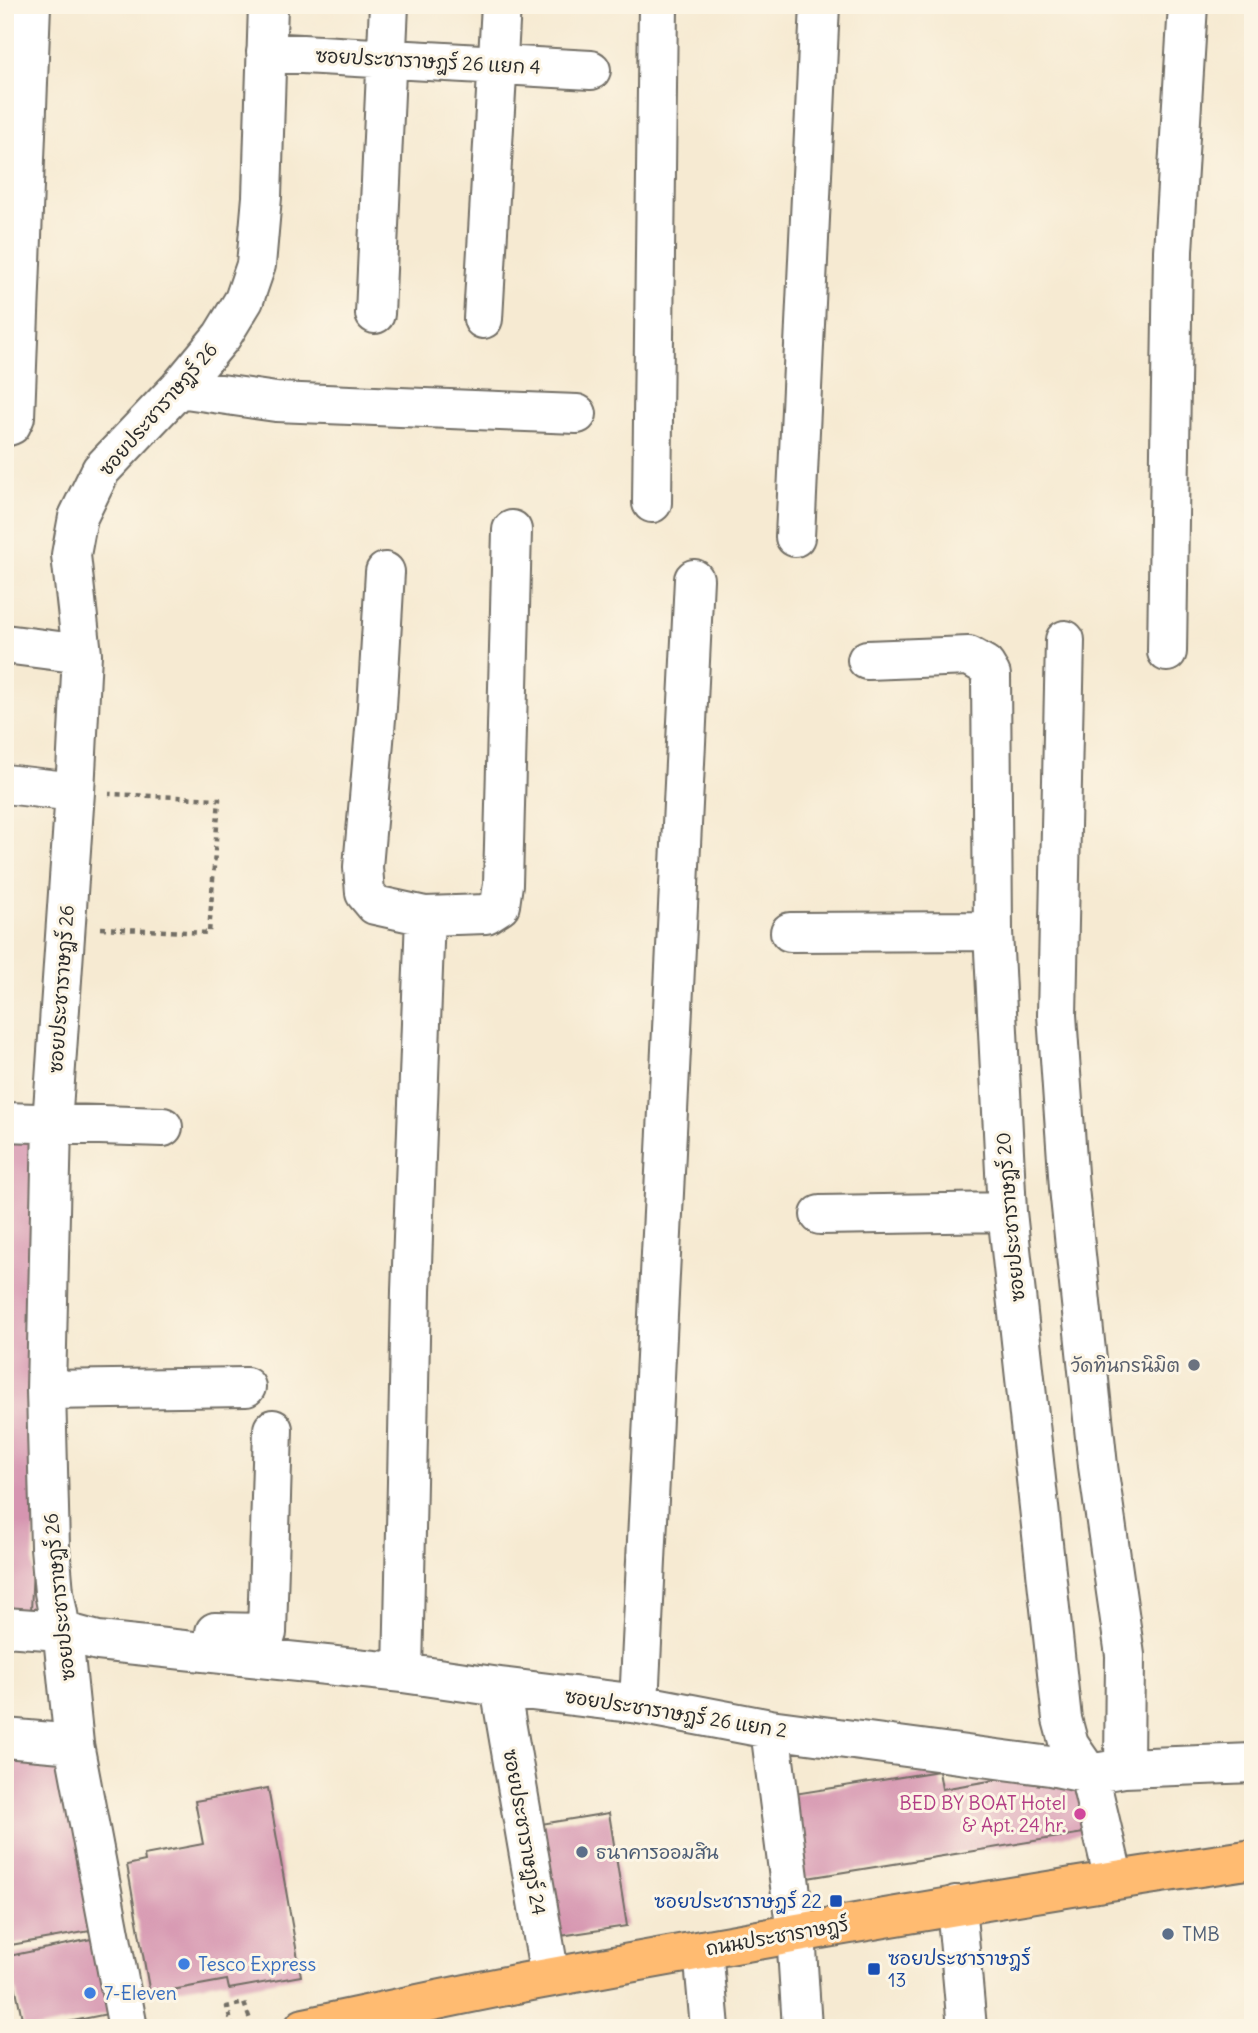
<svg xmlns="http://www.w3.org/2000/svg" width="1258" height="2033" font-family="Delius,'Playpen Sans Thai',sans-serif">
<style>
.building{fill:#d695b0}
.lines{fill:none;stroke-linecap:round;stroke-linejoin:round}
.minor-casing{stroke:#726e65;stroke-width:42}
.major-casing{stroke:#726e65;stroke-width:42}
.path{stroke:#726e65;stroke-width:4.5;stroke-dasharray:5 5;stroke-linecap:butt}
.minor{stroke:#fff;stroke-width:38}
.major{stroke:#ffbb71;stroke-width:38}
.worship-dot{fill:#6b7280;stroke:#fcf5e5;stroke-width:2.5}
.hotel-dot{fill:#d1479c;stroke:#fcf5e5;stroke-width:2.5}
.service-dot{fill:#5c6f8a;stroke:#fcf5e5;stroke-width:2.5}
.transit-dot{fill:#1a4fb4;stroke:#fcf5e5;stroke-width:2.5}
.shop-dot{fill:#3f7fe0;stroke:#fcf5e5;stroke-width:2.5}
.labels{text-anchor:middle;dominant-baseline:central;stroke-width:6;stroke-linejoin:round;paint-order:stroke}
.street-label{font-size:19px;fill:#2b2b2b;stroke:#fcf5e5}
.worship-label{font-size:19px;fill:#5b616d;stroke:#fcf5e5;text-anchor:end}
.hotel-label{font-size:19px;fill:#b23c85;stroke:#fcf5e5;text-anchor:end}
.service-label{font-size:19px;fill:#4e5e75;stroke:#fcf5e5;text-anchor:start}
.transit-label{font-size:19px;fill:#164399;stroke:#fcf5e5;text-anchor:end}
.shop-label{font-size:19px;fill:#366cbe;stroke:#fcf5e5;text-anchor:start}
</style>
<rect width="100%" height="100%" fill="#fcf5e5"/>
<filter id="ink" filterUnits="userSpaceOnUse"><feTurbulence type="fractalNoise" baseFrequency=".0143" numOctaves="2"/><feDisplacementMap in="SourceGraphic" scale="14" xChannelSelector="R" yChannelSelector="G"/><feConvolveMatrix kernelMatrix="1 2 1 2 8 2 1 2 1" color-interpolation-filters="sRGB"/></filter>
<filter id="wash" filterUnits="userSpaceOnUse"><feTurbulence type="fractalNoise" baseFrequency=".00686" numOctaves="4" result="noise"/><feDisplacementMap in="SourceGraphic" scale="28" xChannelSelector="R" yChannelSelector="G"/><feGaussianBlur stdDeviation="1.57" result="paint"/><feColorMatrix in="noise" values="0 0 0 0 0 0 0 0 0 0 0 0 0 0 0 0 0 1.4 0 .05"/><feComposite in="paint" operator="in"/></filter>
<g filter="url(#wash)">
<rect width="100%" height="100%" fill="#f6ead2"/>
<g id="blocks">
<!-- building -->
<path class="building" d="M5 1126 52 1128 31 1612 5 1611Z
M5 1745 66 1751 96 1930 5 1946Z
M939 1771 942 1789 1042 1772 1085 1777 1096 1831 801 1879 788 1795Z
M268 1788 301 1976 229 1989 227 1980 150 1994 127 1865 145 1861 144 1855 203 1844 195 1801Z
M609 1813 627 1926 560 1936 541 1824Z
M101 1937 117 2012 39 2028H24L9 1956Z"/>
</g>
</g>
<g filter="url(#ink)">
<use href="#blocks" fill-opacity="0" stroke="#726e65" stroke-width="2"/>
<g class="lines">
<!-- minor casing -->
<g class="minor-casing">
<path id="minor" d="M266 52 591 70
M375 314 389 5
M483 319 501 5
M179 388 276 402 577 414
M5 427 11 425 15 417 31 5
M652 503 658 5
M795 537 820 5
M385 572 377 707 363 867 365 893 375 905 425 916
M1065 640 1057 1015 1069 1188 1098 1466 1125 1655 1124 1768
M5 644 82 654
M1167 652 1173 251 1188 5
M867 660 969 656 985 665 991 675 993 931 1007 1212 1062 1719 1069 1745 1089 1774 1114 1880
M5 784 75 792
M790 932 993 931
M5 1122 163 1127
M820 1215 1007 1212
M46 1390 246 1387
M5 1627 61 1631 98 1641 403 1673 500 1687 639 1704 770 1729 1050 1766 1089 1774 1124 1768 1253 1763
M215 1632 267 1633 273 1429
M403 1673 411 1291 425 916 486 914 500 905 503 884 512 530
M500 1687 550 1977
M639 1704 694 579
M770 1729 796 1933 802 2028
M5 1738 74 1744
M956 1905 967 2028
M703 1950 710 2028
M128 2028 74 1744 64 1646 54 1592 50 1547 46 1390 52 1124 75 792 82 654 71 555 78 517 101 470 179 388 222 336 244 300 256 265 262 197 268 5"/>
</g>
<!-- major casing -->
<g class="major-casing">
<path id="major" d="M304 2028C387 2011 469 1992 553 1977 785 1934 1019 1894 1253 1859"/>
</g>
<!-- path -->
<path class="path" d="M101 928 209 933 219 799 109 794
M233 2028 227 2007 244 2003 253 2028"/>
<!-- minor -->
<use href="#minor" class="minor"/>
<!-- major -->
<use href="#major" class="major"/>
</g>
</g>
<!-- markers -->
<circle class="worship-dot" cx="1194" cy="1365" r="7"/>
<circle class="hotel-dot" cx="1080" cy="1814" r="7"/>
<g class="service-dot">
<circle cx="582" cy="1852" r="7"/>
<circle cx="1168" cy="1934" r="7"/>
</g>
<g class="transit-dot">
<rect x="829" y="1894" width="14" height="14" rx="3.5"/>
<rect x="867" y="1962" width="14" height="14" rx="3.5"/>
</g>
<g class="shop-dot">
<circle cx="184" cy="1964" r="7"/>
<circle cx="90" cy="1993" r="7"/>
</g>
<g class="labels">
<!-- street labels -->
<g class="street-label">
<text transform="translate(428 61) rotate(3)">ซอยประชาราษฎร์ 26 แยก 4</text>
<text transform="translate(158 409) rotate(-49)">ซอยประชาราษฎร์ 26</text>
<text transform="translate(61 989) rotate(-86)">ซอยประชาราษฎร์ 26</text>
<text transform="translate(1010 1217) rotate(-95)">ซอยประชาราษฎร์ 20</text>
<text transform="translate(59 1597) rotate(-96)">ซอยประชาราษฎร์ 26</text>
<text transform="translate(676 1713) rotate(9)">ซอยประชาราษฎร์ 26 แยก 2</text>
<text transform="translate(525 1832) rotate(80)">ซอยประชาราษฎร์ 24</text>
<text transform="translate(777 1936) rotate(-10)">ถนนประชาราษฎร์</text>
</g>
<!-- worship labels -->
<g class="worship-label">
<text x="1180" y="1365">วัดทินกรนิมิต</text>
</g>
<!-- hotel labels -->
<g class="hotel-label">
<text x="1066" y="1803">BED BY BOAT Hotel<tspan x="1066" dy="22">&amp; Apt. 24 hr.</tspan></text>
</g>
<!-- service labels -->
<g class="service-label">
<text x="596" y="1852">ธนาคารออมสิน</text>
<text x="1182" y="1934">TMB</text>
</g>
<!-- transit labels -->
<g class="transit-label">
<text x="822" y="1901">ซอยประชาราษฎร์ 22</text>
<text x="888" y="1958" text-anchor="start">ซอยประชาราษฎร์<tspan x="888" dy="22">13</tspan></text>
</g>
<!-- shop labels -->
<g class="shop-label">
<text x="198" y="1964">Tesco Express</text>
<text x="104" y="1993">7-Eleven</text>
</g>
</g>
<!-- margin -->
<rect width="1258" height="2033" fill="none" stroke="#fcf5e5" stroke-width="28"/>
</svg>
